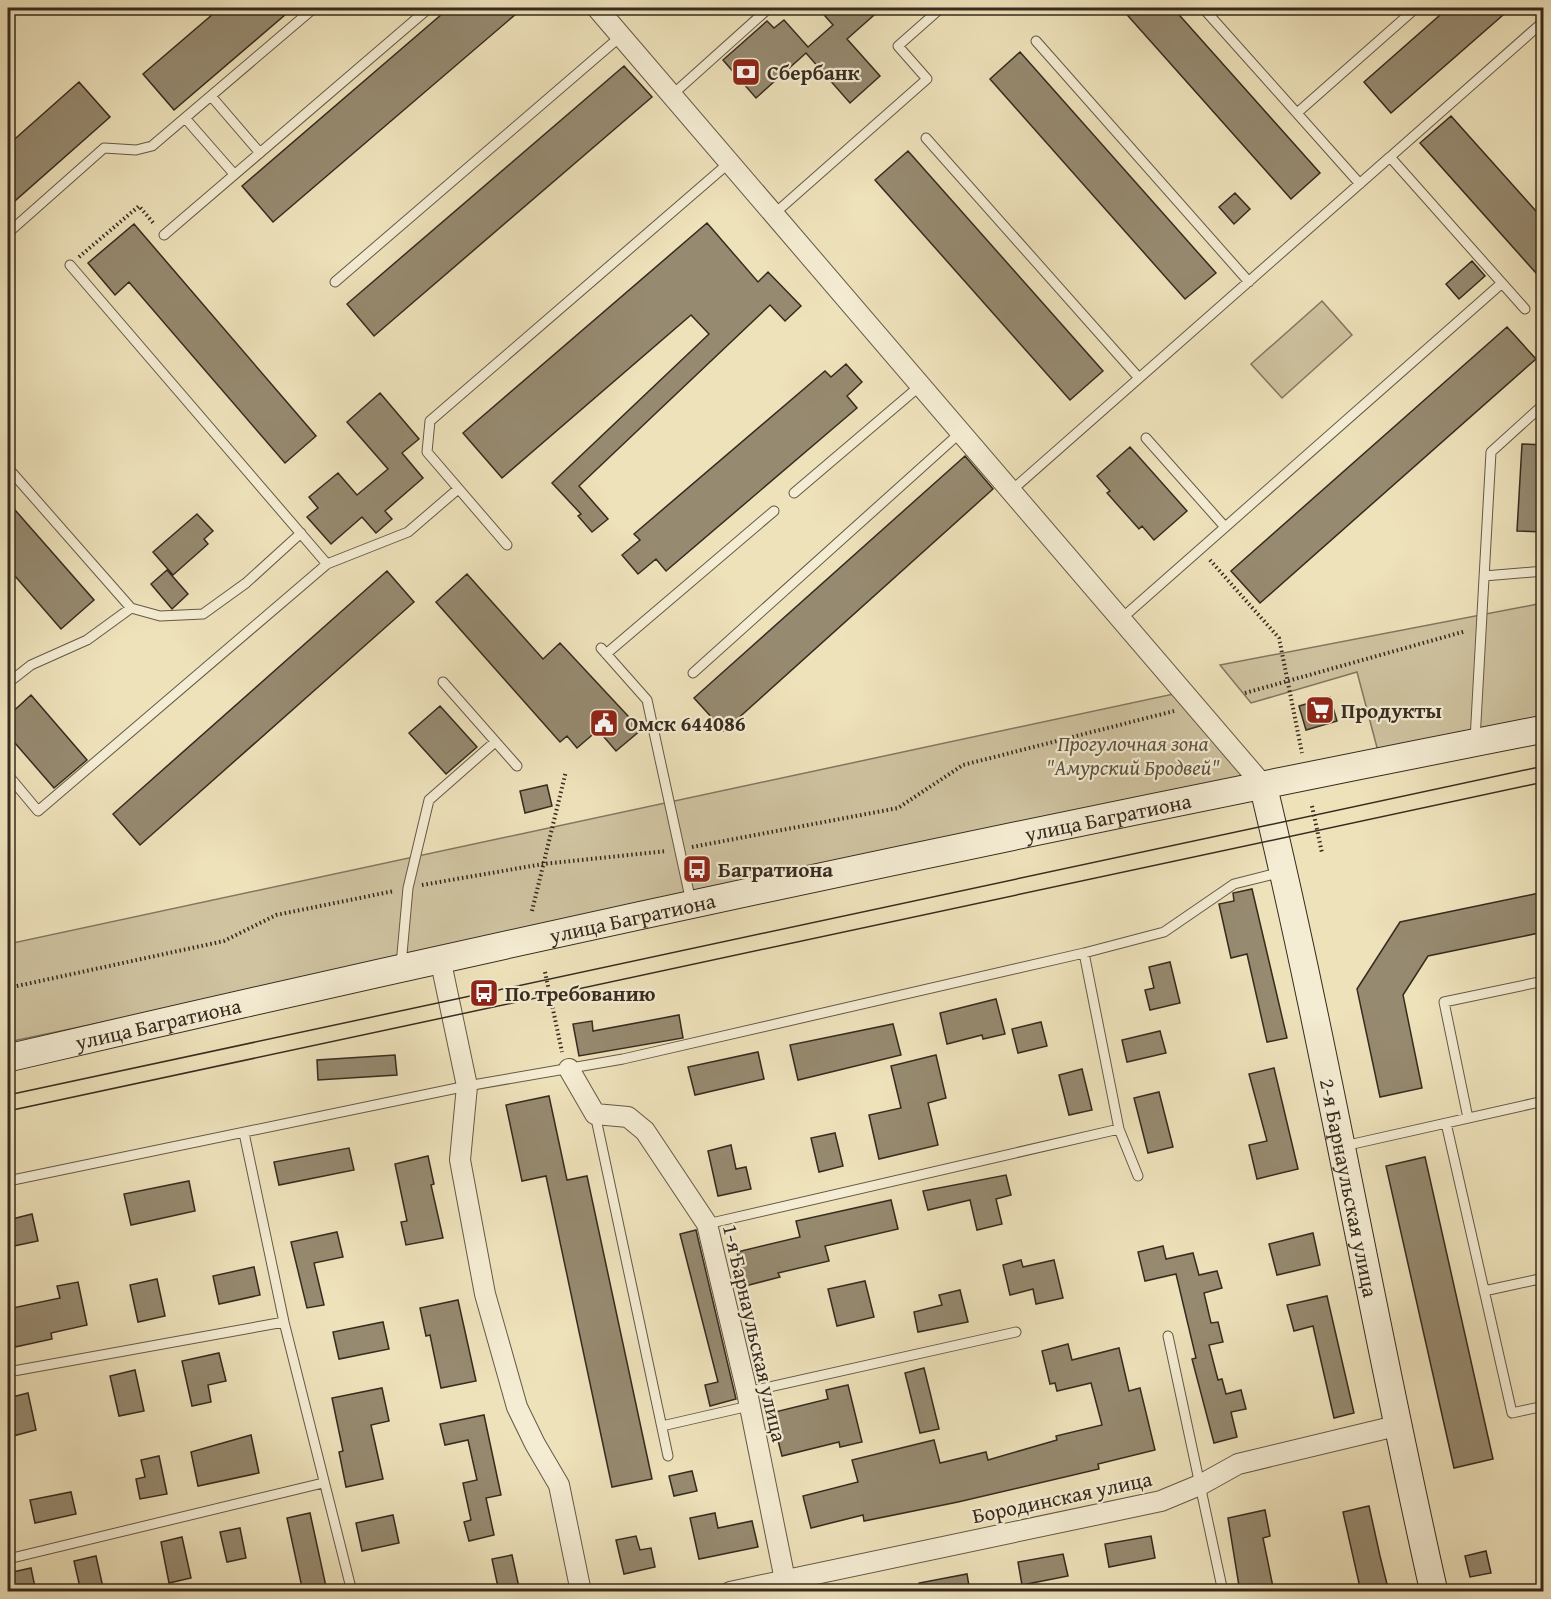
<svg xmlns="http://www.w3.org/2000/svg" width="1551" height="1599" font-family="'Gentium Book Plus',serif">
<style>
.green{fill:#cfc3a0;stroke:#827760;stroke-width:1.5}
.building{fill:#968a70;stroke:#362b1f;stroke-width:1.5}
.lines{fill:none;stroke-linecap:round;stroke-linejoin:round}
.lane-casing{stroke:#645946;stroke-width:11}
.street-casing{stroke:#645946;stroke-width:22}
.secondary-casing{stroke:#362b1f;stroke-width:29}
.path{stroke:#362b1f;stroke-width:4;stroke-dasharray:1.5 3;stroke-linecap:butt}
.lane{stroke:#f4ecd3;stroke-width:9}
.street{stroke:#f4ecd3;stroke-width:20}
.secondary{stroke:#f4ecd3;stroke-width:27}
.tram{stroke:#362b1f;stroke-width:1.5}
.labels{text-anchor:middle;dominant-baseline:central;stroke-width:4.5;stroke-linejoin:round;paint-order:stroke}
.poi-label{font-size:21px;font-weight:bold;fill:#362b1f;stroke:#f4ecd3;text-anchor:start}
.park-label{font-size:21px;font-style:italic;fill:#5c513f;stroke:#f4ecd3}
.street-label{font-size:21px;fill:#362b1f;stroke:#f4ecd3}
</style>
<rect width="100%" height="100%" fill="#eee2bb"/>
<filter id="stains"><feTurbulence type="fractalNoise" baseFrequency=".00333" numOctaves="4"/><feColorMatrix values="0 0 0 0 .2 0 0 0 0 .09 0 0 0 0 .02 0 0 0 .5 -.17"/></filter>
<radialGradient id="worn" r=".72"><stop offset=".6" stop-color="#630" stop-opacity="0"/><stop offset="1" stop-color="#630" stop-opacity=".3"/></radialGradient>
<!-- green -->
<path class="green" d="M1322 301 1352 335 1282 398 1251 364Z
M1543 603V719L1379 755 1357 672 1251 703 1220 665Z
M1192 690 1244 771 1240 781 1229 787 8 1042V944Z"/>
<!-- building -->
<path class="building" d="M220 8H293L174 110 143 74Z
M449 8H523L273 222 242 186Z
M818 8H882L847 39 880 76 850 103 806 53 756 98 723 60 767 21 774 28 784 20 808 47 833 25Z
M1121 8H1173L1320 173 1291 199Z
M1448 8H1511L1391 113 1364 82Z
M1020 52 1216 273 1185 299 990 79Z
M624 66 652 97 374 336 347 304Z
M79 82 110 117 8 207V145Z
M1451 116 1544 220V282L1420 143Z
M908 151 1103 371 1070 400 875 180Z
M1235 193 1250 209 1234 224 1219 207Z
M707 223 758 282 768 272 801 306 785 321 770 305 579 486 608 519 592 532 578 516 581 514 552 483 709 334 691 315 502 478 463 433Z
M134 224 316 436 285 463 129 282 115 295 88 263Z
M1472 261 1485 276 1459 299 1446 284Z
M1507 327 1536 359 1260 603 1231 571Z
M846 364 862 382 847 396 857 408 666 571 656 559 638 574 622 555 640 540 634 534 825 371 831 377Z
M380 393 419 439 402 453 423 478 385 511 392 519 376 533 362 517 331 544 307 517 318 508 309 497 338 473 357 495 388 469 347 422Z
M1522 444 1544 445V532L1517 531Z
M1130 447 1187 511 1154 540 1142 526 1139 529 1107 493 1110 491 1097 476Z
M965 456 993 489 724 731 694 698Z
M8 502 94 600 61 629 8 568Z
M197 514 213 531 204 539 208 544 173 575 153 552Z
M167 570 188 594 172 609 151 584Z
M387 571 414 602 140 845 113 814Z
M467 574 543 659 560 643 641 730 616 751 598 730 577 748 567 736 560 742 436 602Z
M31 695 87 760 54 788 8 735V716Z
M1330 697 1337 721 1306 730 1299 706Z
M440 706 477 747 446 774 409 733Z
M547 785 552 806 525 813 520 791Z
M1252 889 1287 1038 1267 1042 1247 954 1231 958 1219 904 1234 901 1233 893Z
M1544 892V932L1428 956 1403 995 1422 1088 1380 1097 1357 989 1400 922Z
M1170 962 1180 1003 1150 1010 1145 990 1154 988 1149 967Z
M996 999 1005 1034 983 1039 982 1035 947 1044 940 1013Z
M679 1015 683 1038 579 1056 573 1024 592 1021 593 1031Z
M1041 1022 1047 1046 1018 1053 1012 1029Z
M893 1024 901 1055 798 1080 790 1045Z
M1160 1031 1166 1053 1127 1062 1122 1040Z
M758 1052 764 1079 695 1095 688 1067Z
M395 1055 397 1075 318 1080 317 1060Z
M936 1055 946 1098 928 1103 938 1145 879 1159 869 1115 901 1108 891 1066Z
M1274 1068 1298 1169 1257 1179 1249 1145 1267 1141 1249 1074Z
M1082 1069 1092 1110 1069 1115 1059 1075Z
M1159 1092 1173 1147 1148 1153 1134 1098Z
M549 1096 567 1180 587 1176 652 1479 612 1487 546 1176 522 1181 506 1105Z
M835 1133 843 1166 819 1172 811 1138Z
M731 1145 736 1169 746 1167 751 1189 718 1196 708 1151Z
M349 1148 354 1170 279 1185 274 1162Z
M428 1156 434 1184 431 1185 443 1238 406 1245 401 1222 407 1221 395 1164Z
M1425 1157 1493 1459 1454 1468 1386 1166Z
M1006 1175 1011 1195 996 1199 1002 1224 977 1230 970 1200 928 1210 923 1191Z
M189 1181 195 1211 131 1225 124 1194Z
M891 1200 898 1229 825 1246 829 1261 778 1273 780 1277 745 1286 737 1252 800 1237 796 1221Z
M32 1214 38 1241 9 1247 8 1220Z
M696 1230 736 1399 710 1406 705 1385 718 1382 680 1234Z
M337 1232 343 1257 314 1263 324 1305 307 1308 291 1242Z
M1313 1233 1320 1265 1277 1275 1269 1244Z
M1163 1246 1166 1259 1193 1253 1199 1275 1217 1271 1222 1288 1204 1293 1211 1323 1218 1322 1223 1342 1209 1345 1218 1380 1222 1379 1226 1394 1241 1390 1246 1409 1231 1412 1237 1437 1214 1443 1192 1359 1196 1358 1176 1274 1145 1281 1138 1252Z
M1021 1260 1023 1267 1054 1260 1063 1298 1036 1304 1033 1289 1010 1295 1003 1265Z
M254 1267 260 1295 219 1304 213 1276Z
M157 1279 165 1316 138 1322 130 1285Z
M865 1281 874 1317 837 1326 828 1289Z
M78 1282 87 1325 51 1333 52 1339 15 1347 8 1309 60 1298 57 1286Z
M960 1290 968 1322 918 1332 914 1312 942 1305 939 1295Z
M1327 1296 1354 1413 1334 1418 1313 1326 1294 1331 1287 1305Z
M458 1300 476 1381 441 1388 430 1335 426 1336 420 1308Z
M383 1322 389 1349 339 1359 333 1332Z
M1068 1344 1072 1360 1119 1348 1129 1391 1140 1388 1155 1450 1098 1464 1099 1469 958 1502 864 1521 863 1515 811 1528 803 1496 858 1482 852 1460 934 1440 940 1463 986 1452 988 1460 1057 1440 1056 1436 1102 1425 1091 1383 1057 1391 1055 1383 1050 1384 1042 1351Z
M219 1353 226 1381 208 1385 211 1402 192 1406 182 1361Z
M924 1368 939 1429 920 1433 905 1373Z
M135 1370 144 1411 119 1416 110 1376Z
M848 1385 862 1442 840 1447 839 1442 782 1456 771 1413 828 1399 826 1390Z
M382 1388 389 1421 371 1425 383 1479 346 1487 339 1452 343 1451 332 1398Z
M28 1393 36 1430 13 1436 8 1398Z
M484 1415 501 1495 486 1498 494 1535 469 1541 464 1522 471 1520 463 1483 477 1480 468 1440 445 1445 440 1424Z
M251 1435 259 1473 198 1486 191 1452Z
M159 1456 167 1494 140 1499 136 1479 145 1477 141 1460Z
M692 1471 697 1491 674 1496 669 1476Z
M71 1492 76 1514 35 1523 30 1500Z
M1369 1506 1380 1556 1389 1592H1361L1343 1512Z
M1265 1510 1270 1536 1263 1538 1274 1592H1240L1228 1518Z
M310 1513 325 1582 327 1592H303L287 1518Z
M715 1513 718 1528 752 1521 758 1547 699 1559 690 1518Z
M393 1515 399 1543 362 1551 356 1523Z
M240 1528 246 1558 227 1562 220 1532Z
M636 1536 640 1550 651 1548 655 1567 624 1574 616 1540Z
M1151 1536 1155 1558 1109 1567 1105 1544Z
M182 1537 191 1578 169 1583 161 1542Z
M1486 1551 1491 1573 1470 1577 1465 1556Z
M1063 1554 1068 1576 1022 1585 1018 1562Z
M512 1555 520 1592H499L492 1559Z
M96 1556 104 1592H81L74 1561Z
M31 1568 36 1592H8V1573Z
M967 1574 970 1592H919V1583Z"/>
<g class="lines">
<!-- lane casing -->
<g class="lane-casing">
<path id="lane" d="M1203 8 1360 184
M1036 41 1249 282
M672 95 769 8
M211 96 260 153
M1297 113 1416 8
M185 118 234 174
M926 138 1139 378
M774 214 927 79 898 46 941 8
M8 233 104 148 136 150 152 146 314 8
M164 235 429 8
M335 282 621 36
M1525 309 1390 157 1544 21
M1146 438 1225 527
M8 468 131 608 160 616 203 614 246 583 301 533
M1011 491 1390 157
M794 493 921 385
M507 545 427 452 430 421 730 162
M327 564 408 532 458 489
M1484 576 1544 571
M1121 619 1502 283
M601 648 647 700 691 902
M606 654 774 511
M693 673 961 432
M443 682 517 766
M8 683 31 665 87 640 131 608
M1475 740 1491 452 1544 404
M8 775 38 811 327 564 70 265
M1084 953 1119 1129 1138 1176
M401 965 408 888 429 800 495 742
M595 1114 668 1456
M1468 1118 1444 1002 1544 981
M1446 1123 1512 1413 1544 1406
M244 1133 284 1322 352 1592
M1344 1146 1544 1101
M8 1181 467 1086 623 1059 1084 953 1164 932 1234 884 1282 872
M707 1224 1119 1129
M1484 1291 1544 1278
M1168 1336 1223 1592
M8 1372 284 1322
M747 1392 1016 1332
M662 1426 749 1406
M8 1559 323 1483"/>
</g>
<!-- street casing -->
<g class="street-casing">
<path id="street" d="M597 8 1263 785
M440 958 467 1086 460 1160 485 1294 517 1407 535 1444 559 1485 581 1592
M569 1069 595 1114 628 1117 645 1131 707 1224 747 1392 785 1580
M730 1592 1161 1501 1202 1484 1238 1464 1396 1426"/>
</g>
<!-- secondary casing -->
<g class="secondary-casing">
<g id="secondary">
<path id="s1" d="M1263 785C1327 1052 1373 1323 1434 1592"/>
<path id="s2" d="M8 1058C517 939 1030 830 1544 729"/>
</g>
</g>
<!-- path -->
<path class="path" d="M79 257 139 206 155 225
M1210 560 1279 638 1302 753
M1245 693 1466 631
M1312 806 1322 853
M692 847 898 808 963 765 1174 711
M422 885 543 864 667 851
M532 911 566 771
M545 972 562 1052
M8 988 224 941 276 915 394 891"/>
<!-- lane -->
<use href="#lane" class="lane"/>
<!-- street -->
<use href="#street" class="street"/>
<!-- secondary -->
<use href="#secondary" class="secondary"/>
<!-- tram -->
<path class="tram" d="M8 1095 1544 766
M8 1111 1544 782"/>
</g>
<!-- icons -->
<defs>
<g id="bank-square" transform="scale(1.5)"><rect x="-9" y="-9" width="18" height="18" rx="4" fill="#8f2418" stroke="#f4ecd3"/><path d="M-6-4H6V4H-6ZM0-2.3a2.3 2.3 0 1 0 0 4.6a2.3 2.3 0 1 0 0-4.6Z" fill="#fff"/></g>
<g id="supermarket-square" transform="scale(1.5)"><rect x="-9" y="-9" width="18" height="18" rx="4" fill="#8f2418" stroke="#f4ecd3"/><path d="M-6-5.5h2.5l.6 2H6L4.5 2H-2.5L-4.4-4H-6ZM-1.5 3.2a1.3 1.3 0 1 0 .1 0ZM3 3.2a1.3 1.3 0 1 0 .1 0Z" fill="#fff"/></g>
<g id="civic-square" transform="scale(1.5)"><rect x="-9" y="-9" width="18" height="18" rx="4" fill="#8f2418" stroke="#f4ecd3"/><path d="M-.6-6.5H3V-4.5H.6V-3L4-1V1h2V6H-6V1h2V-1L-.6-3ZM-1.2 2.5V6h2.4V2.5Z" fill="#fff"/></g>
<g id="bus-square" transform="scale(1.5)"><rect x="-9" y="-9" width="18" height="18" rx="4" fill="#8f2418" stroke="#f4ecd3"/><path d="M-5-6H5V4H4V6H2V4H-2V6H-4V4H-5ZM-3.5-4V0h7V-4ZM-3.5 1.2v1.5H-2V1.2ZM2 1.2v1.5H3.5V1.2Z" fill="#fff"/></g>
</defs>
<g fill-rule="evenodd">
<use href="#bank-square" x="746" y="72"/>
<use href="#supermarket-square" x="1320" y="710"/>
<use href="#civic-square" x="604" y="723"/>
<use href="#bus-square" x="697" y="869"/>
<use href="#bus-square" x="484" y="993"/>
</g>
<g class="labels">
<!-- poi labels -->
<g class="poi-label">
<text x="767" y="72">Сбербанк</text>
<text x="1341" y="710">Продукты</text>
<text x="625" y="723">Омск 644086</text>
<text x="718" y="869">Багратиона</text>
<text x="505" y="993">По требованию</text>
</g>
<!-- park labels -->
<g class="park-label">
<text x="1133" y="743">Прогулочная зона<tspan x="1133" dy="24">"Амурский Бродвей"</tspan></text>
</g>
<!-- street labels -->
<g class="street-label">
<text stroke="none"><textPath href="#s2" startOffset="1126">улица Багратиона</textPath></text>
<text stroke="none"><textPath href="#s2" startOffset="640">улица Багратиона</textPath></text>
<text stroke="none"><textPath href="#s2" startOffset="154">улица Багратиона</textPath></text>
<text stroke="none"><textPath href="#s1" startOffset="412">2-я Барнаульская улица</textPath></text>
<text transform="translate(755 1333) rotate(77)">1-я Барнаульская улица</text>
<text transform="translate(1062 1497) rotate(-12)">Бородинская улица</text>
</g>
</g>
<!-- margin -->
<rect width="1551" height="1599" fill="none" stroke="#eee2bb" stroke-width="30"/>
<rect x="9" y="9" width="1533" height="1581" fill="none" stroke="#362b1f" stroke-width="3"/>
<rect x="15" y="15" width="1521" height="1569" fill="none" stroke="#362b1f" stroke-width="1.5"/>
<rect width="100%" height="100%" filter="url(#stains)"/>
<rect width="100%" height="100%" fill="url(#worn)"/>
</svg>
